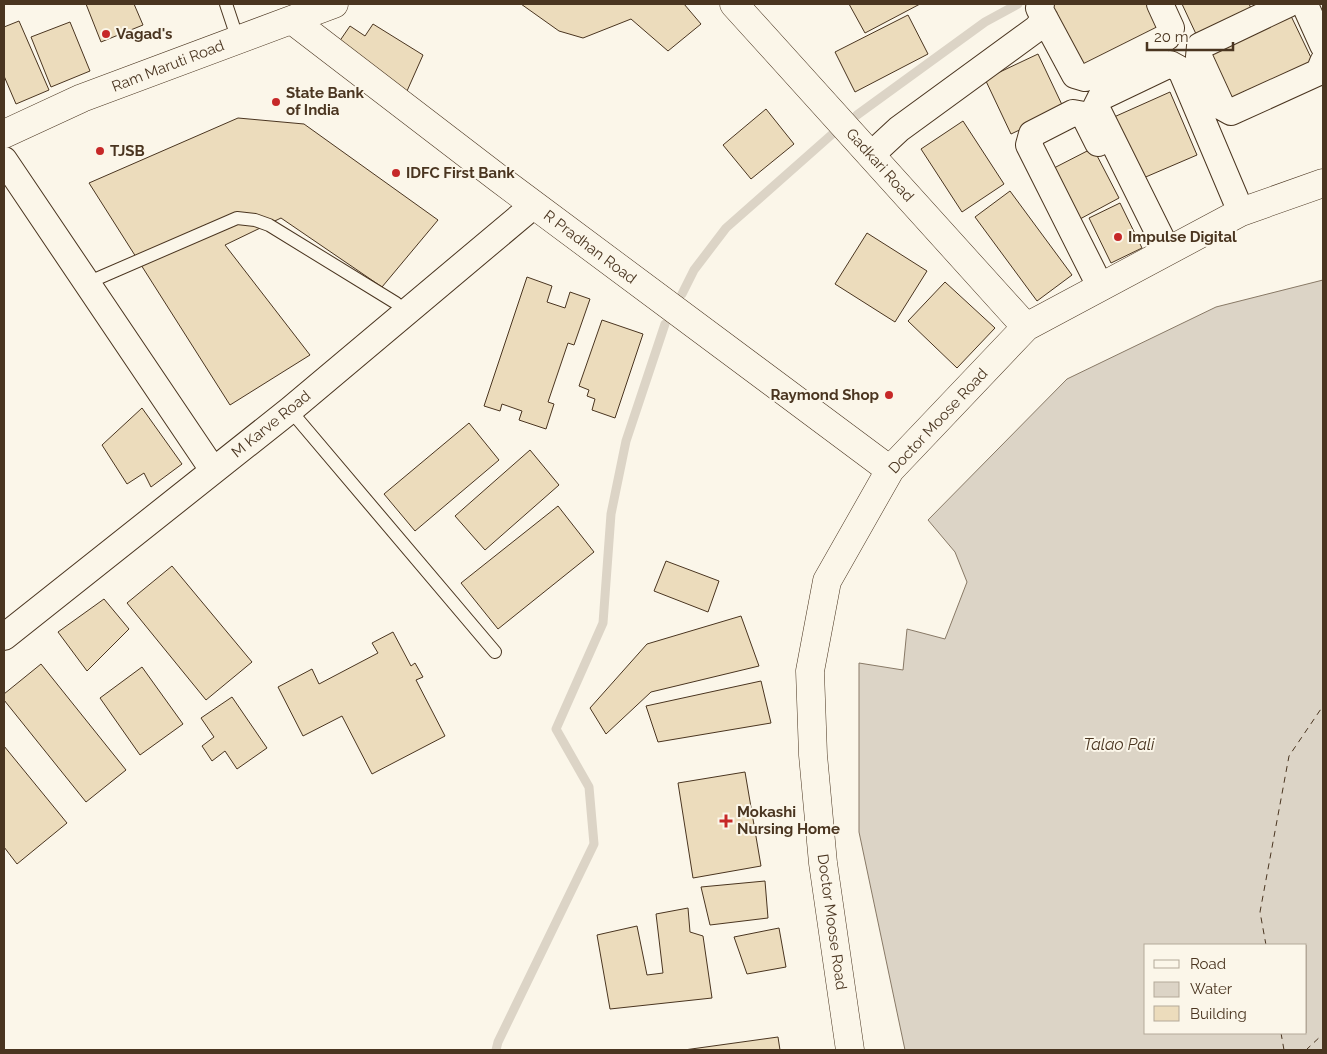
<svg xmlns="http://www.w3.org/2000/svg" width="1327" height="1054" font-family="Raleway,sans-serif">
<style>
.water{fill:#dcd4c6;stroke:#887966;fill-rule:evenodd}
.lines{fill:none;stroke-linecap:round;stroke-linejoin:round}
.stream{stroke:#dcd4c6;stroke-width:9}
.ferry{stroke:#4a3520;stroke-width:1;stroke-dasharray:6 5;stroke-linecap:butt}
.building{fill:#ecdcbc;stroke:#4a3520}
.lane-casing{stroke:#4a3520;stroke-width:14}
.street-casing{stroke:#4a3520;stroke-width:28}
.secondary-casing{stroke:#4a3520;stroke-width:29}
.lane{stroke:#fbf6e9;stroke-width:12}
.street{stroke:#fbf6e9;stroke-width:26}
.secondary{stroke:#fbf6e9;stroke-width:28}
.poi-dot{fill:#c62828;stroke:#fbf6e9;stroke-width:2}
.labels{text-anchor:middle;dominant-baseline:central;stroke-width:4;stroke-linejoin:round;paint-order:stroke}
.poi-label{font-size:15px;font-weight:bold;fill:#4a3520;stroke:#fbf6e9;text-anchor:start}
.street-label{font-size:15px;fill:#4a3520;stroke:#fbf6e9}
.water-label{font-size:16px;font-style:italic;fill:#4a3520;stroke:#fbf6e9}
</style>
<rect width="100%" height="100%" fill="#fbf6e9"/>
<!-- water -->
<path class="water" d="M1323 280V1050H905L859 832V663L903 670 907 629 945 639 967 582 955 552 928 520 1067 379 1216 307ZM1146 945H1306V1033H1146Z"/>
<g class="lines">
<!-- stream -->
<path class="stream" d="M857 115 985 22 1018 4
M682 294 694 270 726 228 838 129
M496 1050 498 1042 594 844 589 787 556 729 603 623 611 514 626 441 665 324"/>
<!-- ferry -->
<path class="ferry" d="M1266 945 1260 912 1289 756 1323 706
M1281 1033 1284 1050
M1306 1050 1323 1034"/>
</g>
<!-- building -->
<path class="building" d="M86 4H134L143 25 101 42Z
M521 4H684L701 24 668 51 631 19 583 38 559 31Z
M849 4H920L865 33Z
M1047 4H1151L1165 30 1083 73Z
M1182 4H1249L1251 8 1196 34Z
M908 15 928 54 855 92 835 52Z
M1291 16 1316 68 1231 107 1207 56Z
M19 21 49 90 16 104 4 76V27Z
M70 22 90 71 51 87 31 37Z
M373 24 423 55 407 91 339 42 350 26 365 36Z
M1038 54 1064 109 1011 134 985 79Z
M1170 92 1197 155 1141 179 1114 117Z
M766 109 794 144 751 179 723 145Z
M238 118 304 124 438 220 382 287 281 218 225 245 310 355 230 405 89 183Z
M963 121 1004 184 962 212 921 149Z
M1093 148 1119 198 1080 219 1054 168Z
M1010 191 1072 275 1037 301 975 217Z
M1120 203 1142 248 1111 263 1089 218Z
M867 233 927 271 895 322 835 284Z
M527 277 552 286 547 302 565 308 570 292 590 299 574 345 568 343 548 402 554 404 546 429 519 420 522 411 502 404 500 411 484 406Z
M945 282 995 328 957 368 908 321Z
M602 320 643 334 615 418 592 410 595 399 587 396 589 390 579 386Z
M142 408 182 464 151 487 144 473 127 484 102 445Z
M469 423 499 460 415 531 384 494Z
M530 450 559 485 485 550 455 516Z
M558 506 594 552 498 629 461 583Z
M666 561 719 581 708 612 654 591Z
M172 566 252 662 206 700 127 603Z
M104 599 129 629 87 671 58 632Z
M741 616 759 666 651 692 606 734 590 708 647 644Z
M393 632 411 666 415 663 423 677 416 680 445 736 372 774 342 716 303 736 278 687 312 669 319 684 378 653 372 643Z
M41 664 126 770 86 802 4 700V694Z
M142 667 183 724 140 755 100 698Z
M761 681 771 723 658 742 646 706Z
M232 697 267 748 237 769 225 751 212 761 202 746 214 737 201 718Z
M4 746 67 823 17 864 4 847Z
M745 772 761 866 693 878 678 783Z
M765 881 768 918 710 925 701 887Z
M688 908 690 932 703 936 712 998 610 1009 597 935 637 926 647 975 663 973 656 914Z
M779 928 786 967 747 974 734 937Z
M778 1037 780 1050H684Z"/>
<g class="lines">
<!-- lane casing -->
<g class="lane-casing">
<path id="lane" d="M226 4 238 40
M87 283 237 218 255 220 269 225 396 303
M290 410 495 652"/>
</g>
<!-- street casing -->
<g class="street-casing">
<path id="street" d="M1041 4 1039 8 1075 75 1085 78 1167 37 1171 28 1160 4
M1288 4 1200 46 1199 57 1222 107 1231 112 1319 72 1323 62
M1303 4 1305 5 1323 45
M1098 143 1084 115 1073 113 1032 134 1029 145 1100 286
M871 155 899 129 1036 29 1045 19
M4 160 213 470
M1167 250 1096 107 1101 97 1170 64 1181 70 1241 212
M4 637 290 410 534 205"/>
</g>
<!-- secondary casing -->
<g class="secondary-casing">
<path id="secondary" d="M734 4 1026 327
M292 20 498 178 890 470
M4 134 82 98 334 4
M850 1050 823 863 813 755 810 671 827 581 890 470 1026 327 1241 212 1323 183"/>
</g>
<!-- lane -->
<use href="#lane" class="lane"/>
<!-- street -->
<use href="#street" class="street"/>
<!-- secondary -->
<use href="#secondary" class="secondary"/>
</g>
<!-- markers -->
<g class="poi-dot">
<circle cx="106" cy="34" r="5"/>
<circle cx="276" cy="102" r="5"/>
<circle cx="100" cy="151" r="5"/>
<circle cx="396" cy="173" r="5"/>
<circle cx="1118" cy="237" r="5"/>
<circle cx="889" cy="395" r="5"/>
<path d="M723.5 813.5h5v5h5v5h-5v5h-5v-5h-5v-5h5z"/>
</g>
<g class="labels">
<!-- poi labels -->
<g class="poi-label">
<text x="116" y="34">Vagad's</text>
<text x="286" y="93">State Bank<tspan x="286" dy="17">of India</tspan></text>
<text x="110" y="151">TJSB</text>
<text x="406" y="173">IDFC First Bank</text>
<text x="1128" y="237">Impulse Digital</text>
<text x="879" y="395" text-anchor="end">Raymond Shop</text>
<text x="737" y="812">Mokashi<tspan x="737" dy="17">Nursing Home</tspan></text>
</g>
<!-- street labels -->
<g class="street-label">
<text transform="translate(168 66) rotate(-21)">Ram Maruti Road</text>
<text transform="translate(880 165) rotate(48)">Gadkari Road</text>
<text transform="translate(590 247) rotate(37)">R Pradhan Road</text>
<text transform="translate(938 421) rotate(-47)">Doctor Moose Road</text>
<text transform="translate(271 424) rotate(-39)">M Karve Road</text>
<text transform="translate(832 922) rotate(82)">Doctor Moose Road</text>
</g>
<!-- water labels -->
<g class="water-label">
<text x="1119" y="744">Talao Pali</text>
</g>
</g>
<!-- border -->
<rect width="1327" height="1054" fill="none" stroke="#4a3520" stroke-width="10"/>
<!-- legend -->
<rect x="1144" y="944" width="162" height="90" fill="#fbf6e9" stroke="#b4a999"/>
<rect x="1154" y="960" width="25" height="8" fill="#fbf6e9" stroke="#b4a999"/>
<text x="1190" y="969" font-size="15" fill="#4a3520">Road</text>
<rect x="1154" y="982" width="25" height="15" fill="#dcd4c6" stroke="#b4a999"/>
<text x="1190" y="994" font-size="15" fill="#4a3520">Water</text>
<rect x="1154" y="1006" width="25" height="15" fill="#ecdcbc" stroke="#b4a999"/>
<text x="1190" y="1019" font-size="15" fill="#4a3520">Building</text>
<!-- scale -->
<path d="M1147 42v8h86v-8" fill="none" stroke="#4a3520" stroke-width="2.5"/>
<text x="1154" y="42" font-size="15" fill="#4a3520" stroke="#fbf6e9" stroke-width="4" paint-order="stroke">20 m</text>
</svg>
